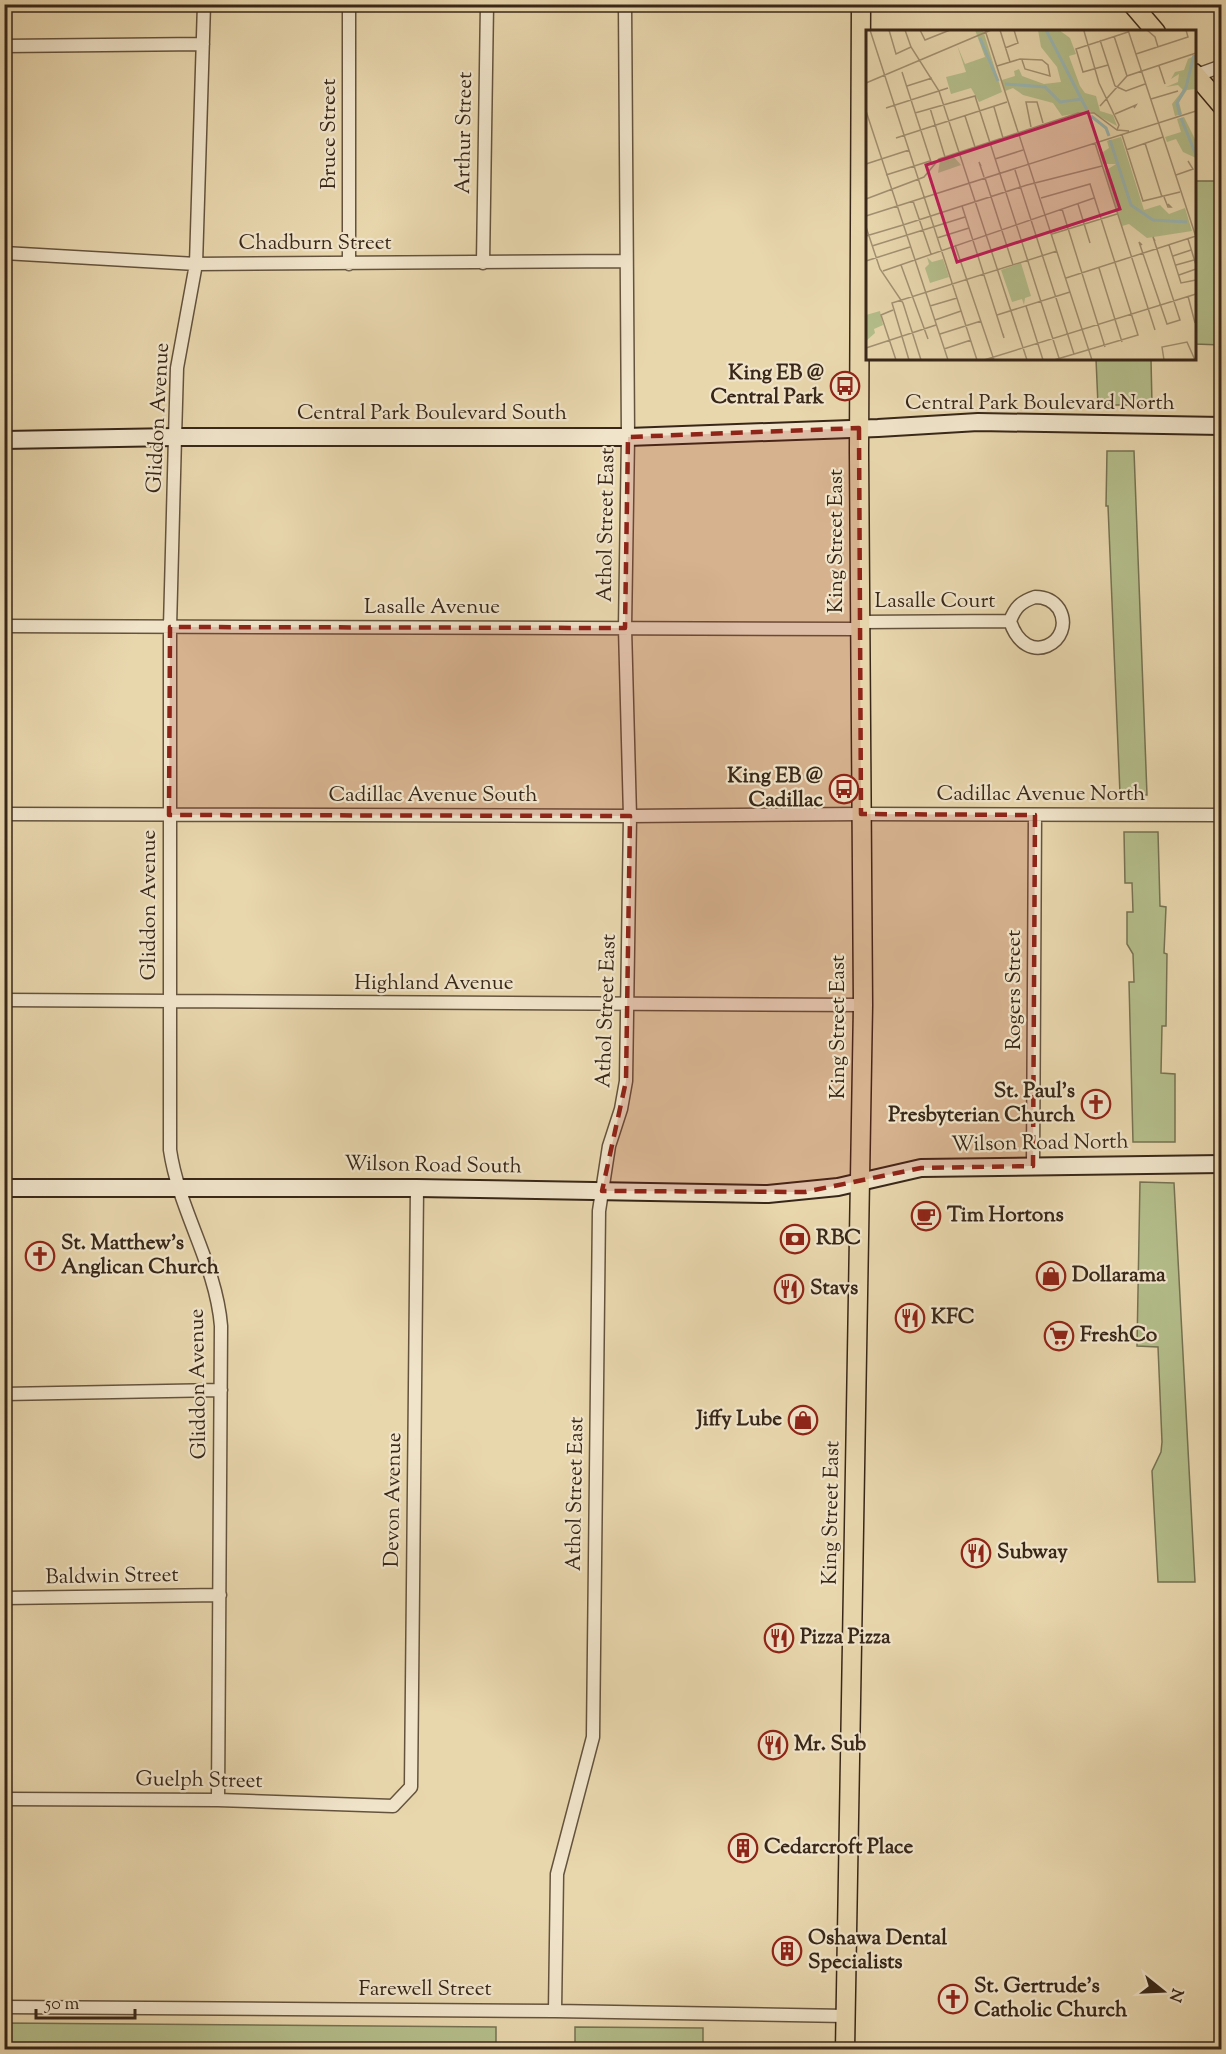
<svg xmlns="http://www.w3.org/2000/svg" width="1226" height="2054" font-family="'Sorts Mill Goudy',serif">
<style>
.green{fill:#b4be8b;stroke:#767252;stroke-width:1.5}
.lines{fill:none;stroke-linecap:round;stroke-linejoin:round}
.street-casing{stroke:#64533d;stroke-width:15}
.secondary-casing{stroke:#382718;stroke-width:20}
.primary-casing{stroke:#382718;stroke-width:21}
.street{stroke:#f0e4ca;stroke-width:12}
.secondary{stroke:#f0e4ca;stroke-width:16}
.primary{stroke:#e8d6ad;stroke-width:18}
.marked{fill:#8f2418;fill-opacity:0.2;stroke:#8f2418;stroke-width:4.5;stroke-dasharray:12 8;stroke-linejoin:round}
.labels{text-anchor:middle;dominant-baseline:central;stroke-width:4.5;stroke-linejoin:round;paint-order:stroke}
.street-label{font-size:21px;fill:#382718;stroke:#f0e4ca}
.poi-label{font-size:21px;font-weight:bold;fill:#382718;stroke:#f0e4ca;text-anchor:start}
.inset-river{fill:none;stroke:#9ab7b4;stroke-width:3}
.inset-road{fill:none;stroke:#a29071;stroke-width:1.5}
.view{fill:#c2185b;fill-opacity:0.15;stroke:#c2185b;stroke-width:3}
.inset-edge{fill:none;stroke:#382718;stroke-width:3}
</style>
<rect width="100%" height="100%" fill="#e8d6ad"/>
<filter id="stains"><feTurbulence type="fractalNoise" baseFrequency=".00333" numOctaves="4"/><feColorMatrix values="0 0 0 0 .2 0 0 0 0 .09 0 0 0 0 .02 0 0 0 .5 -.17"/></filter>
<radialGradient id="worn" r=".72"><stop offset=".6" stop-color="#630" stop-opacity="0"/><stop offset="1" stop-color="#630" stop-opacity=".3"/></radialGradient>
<!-- green -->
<path class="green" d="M1194 181H1221V345L1195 344Z
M1096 359H1151L1152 405H1098Z
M1107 451H1134L1147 795 1120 794 1108 506H1106Z
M1124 832H1158L1160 906 1166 907 1164 953 1167 954 1166 1026H1162L1161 1073 1175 1074V1142H1133L1129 982H1134L1133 954 1127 944V912H1133L1132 883H1125Z
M1140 1182 1174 1183 1195 1582H1158L1152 1471 1161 1452 1162 1442 1158 1347 1137 1346Z
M5 2023 496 2027V2049H5Z
M575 2027 703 2028V2047L710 2049H575Z"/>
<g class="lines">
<!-- street casing -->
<g class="street-casing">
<path id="street" d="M204 4 196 264 177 368 175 437 170 627V1150C179 1211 216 1264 221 1326L218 1800
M4 46 203 44
M1197 75 1222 66
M4 253 196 264 626 261
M483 263 487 4
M349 264V4
M1035 597C1045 597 1053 600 1059 609 1077 641 1026 671 1010 621 1015 608 1020 602 1035 597Z
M860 622 1010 621
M4 626 860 629
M4 814 630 816 861 814 1222 815
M4 1000 863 1005
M1033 1166 1035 815
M4 1394 221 1390
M4 1598 220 1595
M4 1799 218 1800 393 1806 411 1787 417 1188
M4 2007 555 2011 846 2016
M555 2011 557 1874 593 1737 599 1211 609 1146 621 1109 626 1081 630 816 625 628 628 437 625 4"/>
</g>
<!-- secondary casing -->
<g class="secondary-casing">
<path id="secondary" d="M4 440 175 437H628L878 428 978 422 1222 426
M4 1188H417L768 1194 838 1187 921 1168 1222 1164"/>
</g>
<!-- primary casing -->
<g class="primary-casing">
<path id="primary" d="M1132 4 1156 32
M1194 73 1222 106
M845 2050 863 1005 859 452 861 4"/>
</g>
<!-- street -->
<use href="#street" class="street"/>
<!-- secondary -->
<use href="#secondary" class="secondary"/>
<!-- primary -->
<use href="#primary" class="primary"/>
</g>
<!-- marked area -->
<path class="marked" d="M859 428 861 814 1035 815 1033 1166 921 1168 805 1192 602 1191 626 1081 630 816 169 815 170 627 625 628 628 437Z"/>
<!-- icons -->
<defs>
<g id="bus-ring" transform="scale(1.5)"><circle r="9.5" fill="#f0e4ca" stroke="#8f2418" stroke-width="1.5"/><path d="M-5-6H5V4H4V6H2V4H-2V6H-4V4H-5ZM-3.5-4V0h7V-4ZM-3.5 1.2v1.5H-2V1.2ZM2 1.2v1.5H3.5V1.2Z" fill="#8f2418"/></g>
<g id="church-ring" transform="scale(1.5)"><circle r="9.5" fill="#f0e4ca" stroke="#8f2418" stroke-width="1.5"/><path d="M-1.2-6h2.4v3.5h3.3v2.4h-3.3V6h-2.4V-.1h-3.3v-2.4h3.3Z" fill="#8f2418"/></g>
<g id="cafe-ring" transform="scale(1.5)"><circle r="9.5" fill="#f0e4ca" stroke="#8f2418" stroke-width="1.5"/><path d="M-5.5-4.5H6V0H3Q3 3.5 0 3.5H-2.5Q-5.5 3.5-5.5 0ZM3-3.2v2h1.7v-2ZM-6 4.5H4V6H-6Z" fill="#8f2418"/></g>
<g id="bank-ring" transform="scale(1.5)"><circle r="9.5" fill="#f0e4ca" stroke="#8f2418" stroke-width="1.5"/><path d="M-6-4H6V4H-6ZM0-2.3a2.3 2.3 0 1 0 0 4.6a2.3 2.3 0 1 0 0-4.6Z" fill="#8f2418"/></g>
<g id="shop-ring" transform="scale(1.5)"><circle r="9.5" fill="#f0e4ca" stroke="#8f2418" stroke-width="1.5"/><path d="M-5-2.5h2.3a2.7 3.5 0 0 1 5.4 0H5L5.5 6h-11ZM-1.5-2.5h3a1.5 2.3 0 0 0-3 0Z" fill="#8f2418"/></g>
<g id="restaurant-ring" transform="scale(1.5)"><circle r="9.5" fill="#f0e4ca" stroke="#8f2418" stroke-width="1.5"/><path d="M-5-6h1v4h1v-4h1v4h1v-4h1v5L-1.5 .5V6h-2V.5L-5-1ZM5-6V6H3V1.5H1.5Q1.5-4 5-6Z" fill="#8f2418"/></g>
<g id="supermarket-ring" transform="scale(1.5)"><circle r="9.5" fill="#f0e4ca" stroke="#8f2418" stroke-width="1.5"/><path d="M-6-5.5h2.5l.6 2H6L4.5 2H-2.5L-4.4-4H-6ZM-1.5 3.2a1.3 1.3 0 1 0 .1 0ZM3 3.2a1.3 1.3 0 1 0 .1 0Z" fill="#8f2418"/></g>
<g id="building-ring" transform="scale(1.5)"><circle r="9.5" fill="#f0e4ca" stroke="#8f2418" stroke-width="1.5"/><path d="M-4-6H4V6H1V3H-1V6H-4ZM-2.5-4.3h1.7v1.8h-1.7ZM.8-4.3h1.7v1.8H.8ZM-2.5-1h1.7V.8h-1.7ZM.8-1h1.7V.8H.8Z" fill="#8f2418"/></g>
</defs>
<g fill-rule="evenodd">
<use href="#bus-ring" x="845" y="386"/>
<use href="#bus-ring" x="844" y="789"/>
<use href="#church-ring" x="1096" y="1104"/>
<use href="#cafe-ring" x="926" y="1216"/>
<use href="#bank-ring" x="795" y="1239"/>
<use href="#church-ring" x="40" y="1256"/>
<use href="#shop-ring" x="1051" y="1276"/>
<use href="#restaurant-ring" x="789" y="1289"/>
<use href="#restaurant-ring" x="910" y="1318"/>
<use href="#supermarket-ring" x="1059" y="1336"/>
<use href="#shop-ring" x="803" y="1420"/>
<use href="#restaurant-ring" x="976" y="1553"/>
<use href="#restaurant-ring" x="779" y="1638"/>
<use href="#restaurant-ring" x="773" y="1745"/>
<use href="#building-ring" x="743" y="1848"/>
<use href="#building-ring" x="787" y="1951"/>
<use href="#church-ring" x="953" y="1999"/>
</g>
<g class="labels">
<!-- street labels -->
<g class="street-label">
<text transform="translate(465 133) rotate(-89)">Arthur Street</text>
<text transform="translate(330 134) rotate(-90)">Bruce Street</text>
<text x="315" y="244">Chadburn Street</text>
<text x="1040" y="404">Central Park Boulevard North</text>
<text x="432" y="414">Central Park Boulevard South</text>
<text transform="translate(159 418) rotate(-87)">Gliddon Avenue</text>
<text transform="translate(607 525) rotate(-89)">Athol Street East</text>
<text transform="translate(837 541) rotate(-90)">King Street East</text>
<text x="935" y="602">Lasalle Court</text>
<text x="432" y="608">Lasalle Avenue</text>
<text x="1041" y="795">Cadillac Avenue North</text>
<text x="433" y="796">Cadillac Avenue South</text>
<text transform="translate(150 905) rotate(-90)">Gliddon Avenue</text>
<text x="434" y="984">Highland Avenue</text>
<text transform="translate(1015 990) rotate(-90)">Rogers Street</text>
<text transform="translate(607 1011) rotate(-88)">Athol Street East</text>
<text transform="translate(839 1027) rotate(-90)">King Street East</text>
<text transform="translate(1040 1144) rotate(-1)">Wilson Road North</text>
<text transform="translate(433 1166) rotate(1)">Wilson Road South</text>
<text transform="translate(199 1384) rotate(-91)">Gliddon Avenue</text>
<text transform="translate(576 1494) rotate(-89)">Athol Street East</text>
<text transform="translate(394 1500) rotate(-89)">Devon Avenue</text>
<text transform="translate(832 1513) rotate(-89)">King Street East</text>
<text transform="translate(112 1577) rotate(-1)">Baldwin Street</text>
<text transform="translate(199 1781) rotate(1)">Guelph Street</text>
<text x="425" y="1990">Farewell Street</text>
</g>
<!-- poi labels -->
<g class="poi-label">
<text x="824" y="374" text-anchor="end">King EB @<tspan x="824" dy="24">Central Park</tspan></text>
<text x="823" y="777" text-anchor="end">King EB @<tspan x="823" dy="24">Cadillac</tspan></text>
<text x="1075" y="1092" text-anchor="end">St. Paul's<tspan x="1075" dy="24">Presbyterian Church</tspan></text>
<text x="947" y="1216">Tim Hortons</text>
<text x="816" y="1239">RBC</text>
<text x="61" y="1244">St. Matthew's<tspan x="61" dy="24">Anglican Church</tspan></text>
<text x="1072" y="1276">Dollarama</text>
<text x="810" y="1289">Stavs</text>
<text x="931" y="1318">KFC</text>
<text x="1080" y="1336">FreshCo</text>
<text x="782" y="1420" text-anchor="end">Jiffy Lube</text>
<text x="997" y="1553">Subway</text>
<text x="800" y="1638">Pizza Pizza</text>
<text x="794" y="1745">Mr. Sub</text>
<text x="764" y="1848">Cedarcroft Place</text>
<text x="808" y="1939">Oshawa Dental<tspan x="808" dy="24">Specialists</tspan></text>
<text x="974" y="1987">St. Gertrude's<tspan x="974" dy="24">Catholic Church</tspan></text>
</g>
</g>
<!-- overview -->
<g transform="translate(866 30)">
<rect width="330" height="330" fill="#e8d6ad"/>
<path d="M109 0H117L136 62 113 72 105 58 85 64 80 47 100 42 91 15 99 34 119 27ZM172 0H193L204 8 210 24 203 26 214 56 219 63 230 66 234 81 247 85 251 96 223 81 196 86 187 73 157 65 147 58 139 61 136 50 149 46 148 41 153 39 156 46 178 54 195 52 191 37 175 17ZM330 25 329 59 321 60 313 72 316 84 309 86 306 74 317 60 312 55 300 57 312 52 313 44 305 49 309 42 318 40 322 29ZM318 87 330 111V128L317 122 310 109 301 112 299 107 315 102 311 89ZM255 107 278 180 294 175 303 184 319 178 326 201 281 208 263 194 256 196 239 141 250 134H237L234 124 243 118 241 111ZM87 126 95 135 72 143 74 130ZM61 227 66 232 77 229 83 247 64 253 59 238 63 234ZM155 233 165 266 159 268 158 275 156 269 146 272 135 240ZM14 281 17 295 8 299 9 303 0 311V285Z" fill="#b4be8b"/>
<path class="inset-river" d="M180 0 221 80M114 8 132 51M139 54 179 57 194 72 216 69M314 85 311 73 320 57 328 25M225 86 240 98 243 106M315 88 330 125M244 110 265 175 287 190 321 192"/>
<path class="inset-road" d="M4 0 111 330M23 0 30 24 45 17M39 0 45 17 73 61 161 330M54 0 59 10 84 0M119 0 226 330M134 0 144 32M262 0 330 207M281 0 289 7 292 17M218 1 233 53 253 95 251 100M248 6 261 46M234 10 249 56M139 18 152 13 148 0M270 24 322 7 320 0M242 35 217 42 210 19 262 2M131 36 154 29 176 30 182 35 184 46 159 39 156 30M293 36 299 54M36 42 66 135M0 53 125 0M41 56 66 48M249 56 260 61 279 54M285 69 312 61M234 76 261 46 330 23M128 77 137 108M20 78 82 58M64 78 79 127M0 81 82 330M49 83 109 66 193 328M249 84 270 75 268 78M99 86 109 117M165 97 160 72H171L177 93M256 105 277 171 314 162M30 108 141 72M229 113 289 300M279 113 296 167M260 120 297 107M129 129 157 120M0 134 43 120M115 136 113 132 118 147M149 140 208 324M20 145 64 131M310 145 327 139 322 131M119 148 147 235M298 167 302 177H305L302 174M175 168 224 154 272 305 188 330M0 169 58 147 73 129 212 83H228L251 100 263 101M47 171 65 224M212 174 224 213M96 176 138 308 137 304M196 179 239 317M0 186 330 81M37 195 161 155 236 136M0 197 14 239 37 273 55 330M186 204 251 184M0 206 37 195M71 208 103 198M322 209 330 235M89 215 128 330M276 215 273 212 301 294 314 290 287 207 289 211M303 215 315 253 330 250M6 216 99 187M307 226 325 220M0 231 44 217M35 235 62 309M310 235 328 230M233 238 256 312M17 241 228 168M313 245 330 239M200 248 330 206M322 266 329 293M64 276 91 268M160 276 177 330M27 280 15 285 30 330M131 285 204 262M69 290 95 281M74 304 115 291M0 318 70 295M78 319 105 310M43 330 26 273 191 221M118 330 330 264M298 330 296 317 321 312 329 330"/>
<path class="view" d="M222 82 254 179 91 232 60 135Z"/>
<rect width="330" height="330" class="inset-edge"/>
</g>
<!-- margin -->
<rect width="1226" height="2054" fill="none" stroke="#e8d6ad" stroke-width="24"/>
<rect x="6" y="6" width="1214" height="2042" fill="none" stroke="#382718" stroke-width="3"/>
<rect x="12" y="12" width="1202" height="2030" fill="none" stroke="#382718" stroke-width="1.5"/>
<!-- north arrow -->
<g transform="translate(1163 1991) rotate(108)" stroke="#f0e4ca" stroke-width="4.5" paint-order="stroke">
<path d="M0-4.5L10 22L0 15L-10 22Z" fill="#382718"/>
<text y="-9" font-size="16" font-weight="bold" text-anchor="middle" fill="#382718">N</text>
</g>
<!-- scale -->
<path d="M36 2009v9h99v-9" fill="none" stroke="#382718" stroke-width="3"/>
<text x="45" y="2009" font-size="18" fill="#382718" stroke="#f0e4ca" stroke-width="4.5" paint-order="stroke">50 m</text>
<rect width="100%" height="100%" filter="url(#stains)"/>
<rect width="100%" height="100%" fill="url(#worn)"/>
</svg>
